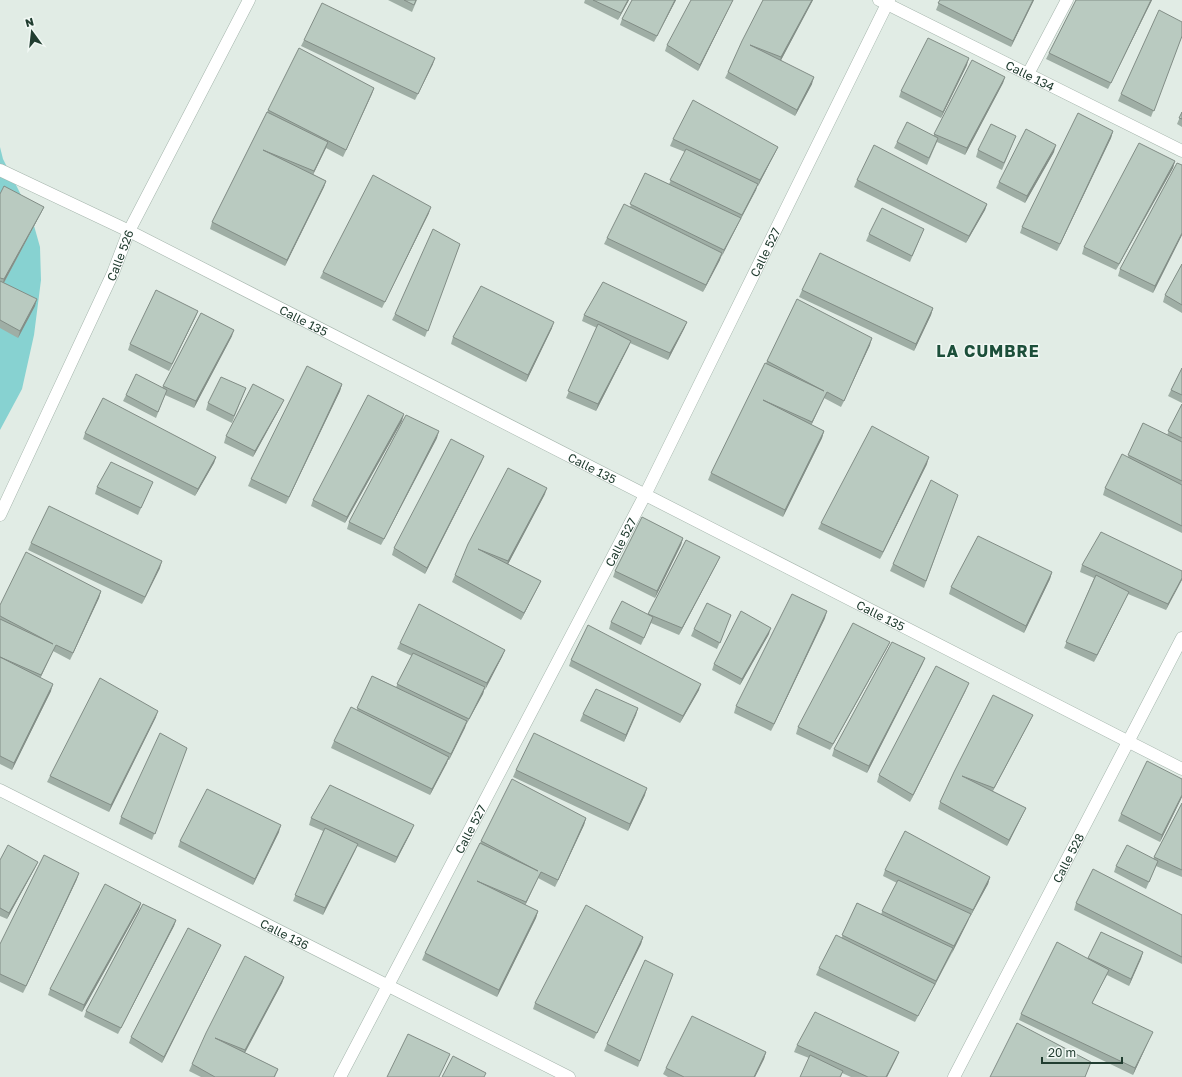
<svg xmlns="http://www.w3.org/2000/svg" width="1182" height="1077" font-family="'Golos Text',sans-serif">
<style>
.water{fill:#87d2d1}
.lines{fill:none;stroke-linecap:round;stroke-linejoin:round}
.service-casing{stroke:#a4b4ab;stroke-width:13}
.minor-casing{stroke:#a4b4ab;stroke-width:13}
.service{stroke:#fff;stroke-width:12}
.minor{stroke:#fff;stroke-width:12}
.wall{fill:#9faea5}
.shaded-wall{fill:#828d86}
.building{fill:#b9cac0;stroke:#828d86}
.labels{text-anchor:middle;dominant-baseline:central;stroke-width:3;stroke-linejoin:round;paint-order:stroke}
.street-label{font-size:12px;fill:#213d30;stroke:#f1f8f4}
.district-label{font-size:16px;font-weight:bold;letter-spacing:1px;fill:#1c4f3a;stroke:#f1f8f4}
</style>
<rect width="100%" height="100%" fill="#e1ece5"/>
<!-- water -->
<path class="water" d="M0 147 3 159 31 215 40 247 41 280 34 335 22 389 0 430Z"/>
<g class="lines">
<!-- service casing -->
<g class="service-casing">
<path id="service" d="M1028 74 1067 0"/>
</g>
<!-- minor casing -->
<g class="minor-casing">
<g id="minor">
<path id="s1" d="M879 0 1182 151"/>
<path id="s2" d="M0 170 129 231 1182 769"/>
<path id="s3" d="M0 515 113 273 129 231 249 0"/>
<path id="s4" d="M0 790 569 1077"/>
<path id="s5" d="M340 1077 645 495 889 0"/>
<path id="s6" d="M954 1077 1182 638"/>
</g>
</g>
<!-- service -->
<use href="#service" class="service"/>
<!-- minor -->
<use href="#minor" class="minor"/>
</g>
<!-- wall -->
<path class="wall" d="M388 0H417L412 12Z
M585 0H629L618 20 584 3Z
M632 0H676L654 42 620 25 622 19Z
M733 0 698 71 665 51 667 45Z
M763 0H813L781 60 812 84 795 116 725 78 728 72Z
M940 0H1034L1011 47 936 10Z
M1076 0H1152L1108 89 1046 59 1049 53Z
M1182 36 1151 117 1118 101 1121 94Z
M304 40 433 64 415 100 301 46Z
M967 65 941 118 899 97 901 91Z
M1005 77 1003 83 965 155 937 142 927 165 894 148 897 142 934 135V134Z
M374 88 343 157 326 148 313 174 326 181 324 187 285 266 210 229 212 222 268 110Z
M1182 112V127L1177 124Z
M1113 131 1111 138 1057 251 1020 233 1022 227Z
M1016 136 1002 170 976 157 978 150Z
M673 139 778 147 775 153 758 186H757L756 190 703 292 604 244 607 238 630 207 645 173 669 184 685 152 670 146Z
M1054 152 1025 203 996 188 999 182Z
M1175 161 1173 168 1116 270 1082 254 1084 247Z
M857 180 987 204 985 210 966 243 854 187Z
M0 194 44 207 41 213 4 283 35 306 18 338 0 328Z
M429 213 382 308 320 278 323 272Z
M924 229 910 262 866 241 869 234Z
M1182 235 1153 293 1118 276 1120 269Z
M460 244 425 337 392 320 395 314Z
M1182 264V313L1163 302 1165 295Z
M802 290 933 308 931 315 914 351 799 297Z
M198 311 195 318 169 371 128 350 130 344Z
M584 315 687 322 684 329 668 360 630 343 628 348 596 411 566 398 597 328 582 321Z
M552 328 526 382 451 344 453 337Z
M232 336 194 408 165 395 156 418 123 401 126 395 162 388 163 386Z
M870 345 841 407 824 398 811 425 824 431 822 438 783 517 708 480 711 473 767 361Z
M1182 368V403L1168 396Z
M342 384 340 391 286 504 248 486 251 479Z
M246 388 232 423 206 410 208 403Z
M1182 404V533L1103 495 1105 488 1128 457 1143 423 1167 435Z
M281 406 253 457 224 443 226 436Z
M402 421 345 523 311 506 313 500Z
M85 433 216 457 214 463 195 496 83 439Z
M437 438 381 545 347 529 349 522Z
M484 456 481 463 425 574 392 555 394 548Z
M927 464 880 559 818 529 821 523Z
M97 487 150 488 138 515 95 494Z
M545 494 508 564 541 581 538 587 521 620 452 582 455 575Z
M958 495 924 588 890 571 893 564Z
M683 538 681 545 655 598 613 577 615 571Z
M686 540 717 563 679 635 651 623 641 645 609 629 611 622 648 615Z
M31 543 160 568 142 604 28 550Z
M1082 565 1182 571 1166 610 1128 594 1094 662 1064 648 1094 578 1080 572Z
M1052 572 1050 579 1024 633 949 594 951 587Z
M101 591 99 598 70 660 53 651 40 678 51 691 12 770 0 764V605Z
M731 615 717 649 691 636 694 629Z
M825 618 771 731 734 713 736 706Z
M769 634 740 685 712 670 714 664Z
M890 642 887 648 830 750 796 734 798 727Z
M400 643 505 650 502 657 484 690 483 694 466 725 449 760H448L430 795 331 748 334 741 357 710 372 676 396 687 412 656 397 649Z
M925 658 922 665 867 773 832 756 834 749Z
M571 660 699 690 680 723 569 666Z
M966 690 910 802 877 782 879 775Z
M638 708 624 742 580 721 583 714Z
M1033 715 1030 721 993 791 1026 808 1007 846 938 809 940 802Z
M156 717 109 812 47 782 50 776Z
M187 748 152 840 119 824 121 817Z
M516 770 645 795 628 831 513 777Z
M1182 797 1160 842 1118 821 1121 814Z
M1182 803V877L1156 866 1146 889 1114 872 1116 866 1153 859Z
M311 818 411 832 395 863 357 846 355 851 323 915 293 901 323 831 309 825Z
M586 818 584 825 555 887 538 878 525 905 538 911 536 918 497 997 422 960 425 953 481 841Z
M279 832 253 885 178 847 180 841Z
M0 860 35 868 7 919 0 916Z
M885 870 990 877 988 884 970 917V916L968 921 952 953 915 1022 816 975 819 968 842 937 857 903 881 914 897 883 883 876Z
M77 879 23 993 0 982V944Z
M141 903 139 909 82 1012 48 995 50 989Z
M1076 903 1182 915V964L1074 910Z
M176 920 174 926 118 1034 84 1017 86 1011Z
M1101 932 1143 952 1129 986 1107 975 1092 1003 1150 1038 1133 1075 1019 1020 1021 1014 1088 959Z
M643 937 641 944 594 1039 533 1009 535 1003Z
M221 945 162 1063 129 1043 131 1037Z
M673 974 638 1067 604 1051 607 1044Z
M284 977 282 983 245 1053 278 1069 275 1077H201L189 1071 192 1064Z
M797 1045 899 1052 896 1059 887 1077H851L842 1073 841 1077 809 1058 794 1052Z
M766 1052 764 1059 755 1077H668L663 1074 666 1068Z"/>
<!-- shaded-wall -->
<path class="shaded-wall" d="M628 0H629L618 20 621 13Z
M675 0H676L654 42Z
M733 0 698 71 700 65Z
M812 0H813L779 64 781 57Z
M1033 0H1034L1011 47 1013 41Z
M1151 0H1152L1108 89 1111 83Z
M435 58 433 64 415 100 418 94Z
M969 58 967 65 941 118 943 112Z
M814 77 812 84 795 116 797 110Z
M1005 77 1003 83 965 155 967 148Z
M374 88 372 94 343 157 346 150Z
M1113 131 1111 138 1057 251 1060 244Z
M328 142 326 148 312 177 314 171Z
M1056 145 1054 152 1025 203 1027 196Z
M778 147 775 153 758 186 760 180Z
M1175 161 1173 168 1116 270 1119 264Z
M326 181 324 187 285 266 287 260Z
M758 184 756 190 739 222 742 215Z
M987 204 985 210 966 243 969 236Z
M44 207 41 213 2 286 4 279Z
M431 207 429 213 382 308 385 302Z
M741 218 722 256 724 250Z
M1182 233V235L1153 293 1155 286Z
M722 253 720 260 703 292 706 285Z
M37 299 35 306 18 338 20 331Z
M933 308 931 315 914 351 916 344Z
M198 311 195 318 169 371 172 364Z
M554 322 552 328 526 382 528 375Z
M687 322 684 329 668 360 670 353Z
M234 330 232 336 194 408 196 401Z
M872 338 870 345 841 407 844 401Z
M631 341 628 348 596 411 598 404Z
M342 384 340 391 286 504 289 497Z
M827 392 824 398 810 428 812 422Z
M284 400 281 406 253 457 255 451Z
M404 414 402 421 345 523 347 517Z
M439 431 437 438 381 545 384 539Z
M824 431 822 438 783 517 785 510Z
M484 456 481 463 425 574 427 568Z
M216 457 214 463 195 496 198 489Z
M929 457 927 464 880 559 883 552Z
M547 488 545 494 506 568 508 561Z
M683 538 681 545 655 598 657 591Z
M720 557 717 563 679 635 682 628Z
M162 561 160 568 142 604 145 597Z
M1052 572 1050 579 1024 633 1026 626Z
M1182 578V580L1166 610 1168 604Z
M541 581 538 587 521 620 524 613Z
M101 591 99 598 70 660 73 653Z
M1129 592 1094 662 1097 655Z
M827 611 825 618 771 731 774 724Z
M771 628 769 634 740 685 742 679Z
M890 642 887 648 830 750 833 744Z
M56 645 53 651 39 681 41 675Z
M505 650 502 657 485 690 487 683Z
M925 658 922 665 867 773 869 766Z
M969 683 966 690 910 802 913 795Z
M53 684 51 691 12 770 14 763Z
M701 684 699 690 680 723 683 716Z
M485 687 483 694 466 725Z
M638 708 636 715 624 742 626 735Z
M158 711 156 717 109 812 111 805Z
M1033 715 1030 721 991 794 994 788Z
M467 721 465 728 449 760 451 754Z
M449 757 447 763 430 795 432 789Z
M647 788 645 795 628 831 630 824Z
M1182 795V797L1160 842 1162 835Z
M1026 808 1007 846 1009 840Z
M586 818 584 825 555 887 558 880Z
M281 825 279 832 253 885 255 879Z
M414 825 411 832 395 863 397 857Z
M358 844 355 851 323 915 325 908Z
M38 862 35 868 7 919 9 913Z
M541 872 538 878 524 908 526 902Z
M79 873 77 879 23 993 26 986Z
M990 877 988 884 970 917 973 910Z
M141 903 139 909 82 1012 84 1005Z
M538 911 536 918 497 997 499 990Z
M971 914 968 921 952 953 954 946Z
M176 920 174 926 118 1034 121 1028Z
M643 937 641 944 594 1039 597 1033Z
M221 945 162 1063 164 1057Z
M953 948 950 955 934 987 936 981Z
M1143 952 1141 959 1129 986 1131 979Z
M284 977 282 983 243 1056 245 1050Z
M1153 1032 1150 1038 1133 1075 1135 1068Z
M766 1052 764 1059 755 1077H754Z
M899 1052 896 1059 887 1077H886Z"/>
<!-- building -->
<path class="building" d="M404 0H416L414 5Z
M593 0H628L621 13Z
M632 0H675L657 36 622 19Z
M691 0H733L700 65 667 45Z
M763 0H812L781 57 750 45 814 77 797 110 728 72 742 41Z
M940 0H1033L1013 41 938 3Z
M1076 0H1151L1111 83 1049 53Z
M322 3 435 58 418 94 304 40Z
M1159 10 1182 22V36L1154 111 1121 94Z
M928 38 969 58 943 112 901 91Z
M299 48 374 88 346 150 268 110Z
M972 60 1005 77 967 148 934 134Z
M693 100 778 147 760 180 673 139Z
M267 112 328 142 314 171 263 150 326 181 287 260 212 222Z
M1182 112V119L1179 118Z
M1078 113 1113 131 1060 244 1022 227Z
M907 122 938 138 929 158 897 142Z
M991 124 1016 136 1004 163 978 150Z
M1026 129 1056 145 1027 196 999 182Z
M1139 143 1175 161 1119 264 1084 247Z
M874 145 987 204 969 236 857 180Z
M686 149 758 184 742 215 670 180Z
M1177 163 1182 165V233L1155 286 1120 269Z
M645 173 741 218 724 250 630 204Z
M373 175 431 207 385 302 323 272Z
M4 186 44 207 4 279 0 278V194Z
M624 204 722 253 706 285 607 238Z
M882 208 924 229 912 256 869 234Z
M433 229 460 244 428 331 395 314Z
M820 253 933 308 916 344 802 290Z
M1182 264V305L1165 295Z
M0 281 37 299 20 331 0 320Z
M603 282 687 322 670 353 584 315Z
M481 286 554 322 528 375 453 337Z
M156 290 198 311 172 364 130 344Z
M797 299 872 338 844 401 827 392 812 422 763 400 824 431 785 510 711 473 765 363 824 391 767 361Z
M201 313 234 330 196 401 163 386Z
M598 324 631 341 598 404 568 391Z
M307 366 342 384 289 497 251 479Z
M1182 368V395L1171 390Z
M136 374 167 390 158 412 126 395Z
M221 377 246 388 234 416 208 403Z
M253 384 284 400 255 451 226 436Z
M368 395 404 414 347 517 313 500Z
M103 398 216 457 198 489 85 433Z
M1182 404V438L1168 431Z
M406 415 439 431 384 539 349 522Z
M1143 423 1182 442V481L1128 455Z
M872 426 929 457 883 552 821 523Z
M451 439 484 456 427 568 394 548Z
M1122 454 1182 485V526L1105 488Z
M111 462 153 482 141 508 97 487Z
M508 468 547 488 508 561 478 549 541 581 524 613 455 575 468 544Z
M931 480 958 495 926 581 893 564Z
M49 506 162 561 145 597 31 543Z
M642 517 683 538 657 591 615 571Z
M1101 532 1182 571V578L1168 604 1082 565Z
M978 536 1052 572 1026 626 951 587Z
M686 540 720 557 682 628 648 614Z
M26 552 101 591 73 653 56 645 41 675 0 657V619L53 644 0 616V605Z
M1096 575 1129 592 1097 655 1066 642Z
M792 594 827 611 774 724 736 706Z
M622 601 653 617 644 638 611 622Z
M707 603 731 615 720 643 694 629Z
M419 604 505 650 487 683 400 643Z
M741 611 771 628 742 679 714 664Z
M853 623 890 642 833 744 798 727Z
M588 625 701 684 683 716 571 660Z
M892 642 925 658 869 766 834 749Z
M413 653 485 687 469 719 397 684Z
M0 657 53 684 14 763 0 756Z
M936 666 969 683 913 795 879 775Z
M372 676 467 721 451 754 357 708Z
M100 678 158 711 111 805 50 776Z
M596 689 638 708 626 735 583 714Z
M993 695 1033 715 994 788 962 776 1026 808 1009 840 940 802 954 772Z
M351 707 449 757 432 789 334 741Z
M160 733 187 748 155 834 121 817Z
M534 733 647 788 630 824 516 770Z
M1147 761 1182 779V795L1162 835 1121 814Z
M512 779 586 818 558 880 541 872 526 902 477 881 538 911 499 990 425 953 480 843 538 871 481 841Z
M330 785 414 825 397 857 311 818Z
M207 789 281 825 255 879 180 841Z
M1182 803V870L1154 857Z
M325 828 358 844 325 908 295 895Z
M905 831 990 877 973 910 885 870Z
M8 845 38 862 9 913 0 908V860Z
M1127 845 1158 861 1149 882 1116 866Z
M44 855 79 873 26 986 0 974V944Z
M1093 869 1182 915V957L1076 903Z
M898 880 971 914 954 946 882 911Z
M105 884 141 903 84 1005 50 989Z
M857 903 953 948 936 981 842 935Z
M143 904 176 920 121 1028 86 1011Z
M586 905 643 937 597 1033 535 1003Z
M188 928 221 945 164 1057 131 1037Z
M1101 932 1143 952 1131 979 1088 958Z
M836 935 935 984 918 1016 819 968Z
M1057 942 1109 970 1092 1003 1153 1032 1135 1068 1021 1014Z
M245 956 284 977 245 1050 215 1038 278 1069 274 1077H215L192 1064 206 1033Z
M645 960 673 974 640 1061 607 1044Z
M815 1012 899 1052 886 1077H868L797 1045Z
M692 1016 766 1052 754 1077H684L666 1068Z
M1017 1023 1091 1062 1085 1077H990Z
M408 1034 450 1054 439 1077H387Z
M810 1055 843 1071 840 1077H800Z
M453 1056 486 1073 484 1077H442Z"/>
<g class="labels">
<!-- street labels -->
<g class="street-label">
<text stroke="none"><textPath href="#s1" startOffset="169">Calle 134</textPath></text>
<text stroke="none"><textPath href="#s5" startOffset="928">Calle 527</textPath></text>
<text stroke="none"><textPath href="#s3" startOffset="286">Calle 526</textPath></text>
<text stroke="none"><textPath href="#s2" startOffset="339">Calle 135</textPath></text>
<text stroke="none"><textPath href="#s2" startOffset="663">Calle 135</textPath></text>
<text stroke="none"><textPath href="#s5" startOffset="604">Calle 527</textPath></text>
<text stroke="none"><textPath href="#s2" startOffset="987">Calle 135</textPath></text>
<text stroke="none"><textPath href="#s5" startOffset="280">Calle 527</textPath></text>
<text stroke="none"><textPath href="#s6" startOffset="247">Calle 528</textPath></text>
<text stroke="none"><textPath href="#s4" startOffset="319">Calle 136</textPath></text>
</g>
<!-- district labels -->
<g class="district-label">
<text x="988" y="351">LA CUMBRE</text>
</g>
</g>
<!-- north arrow -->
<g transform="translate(32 32) rotate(345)" stroke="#f1f8f4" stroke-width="3" paint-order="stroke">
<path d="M0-3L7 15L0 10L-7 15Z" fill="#213d30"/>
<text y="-6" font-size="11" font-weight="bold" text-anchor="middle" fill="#213d30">N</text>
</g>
<!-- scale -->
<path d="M1042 1057v6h80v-6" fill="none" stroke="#213d30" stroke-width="2"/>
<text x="1048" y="1057" font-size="12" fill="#213d30" stroke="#f1f8f4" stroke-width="3" paint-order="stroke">20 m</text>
</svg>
